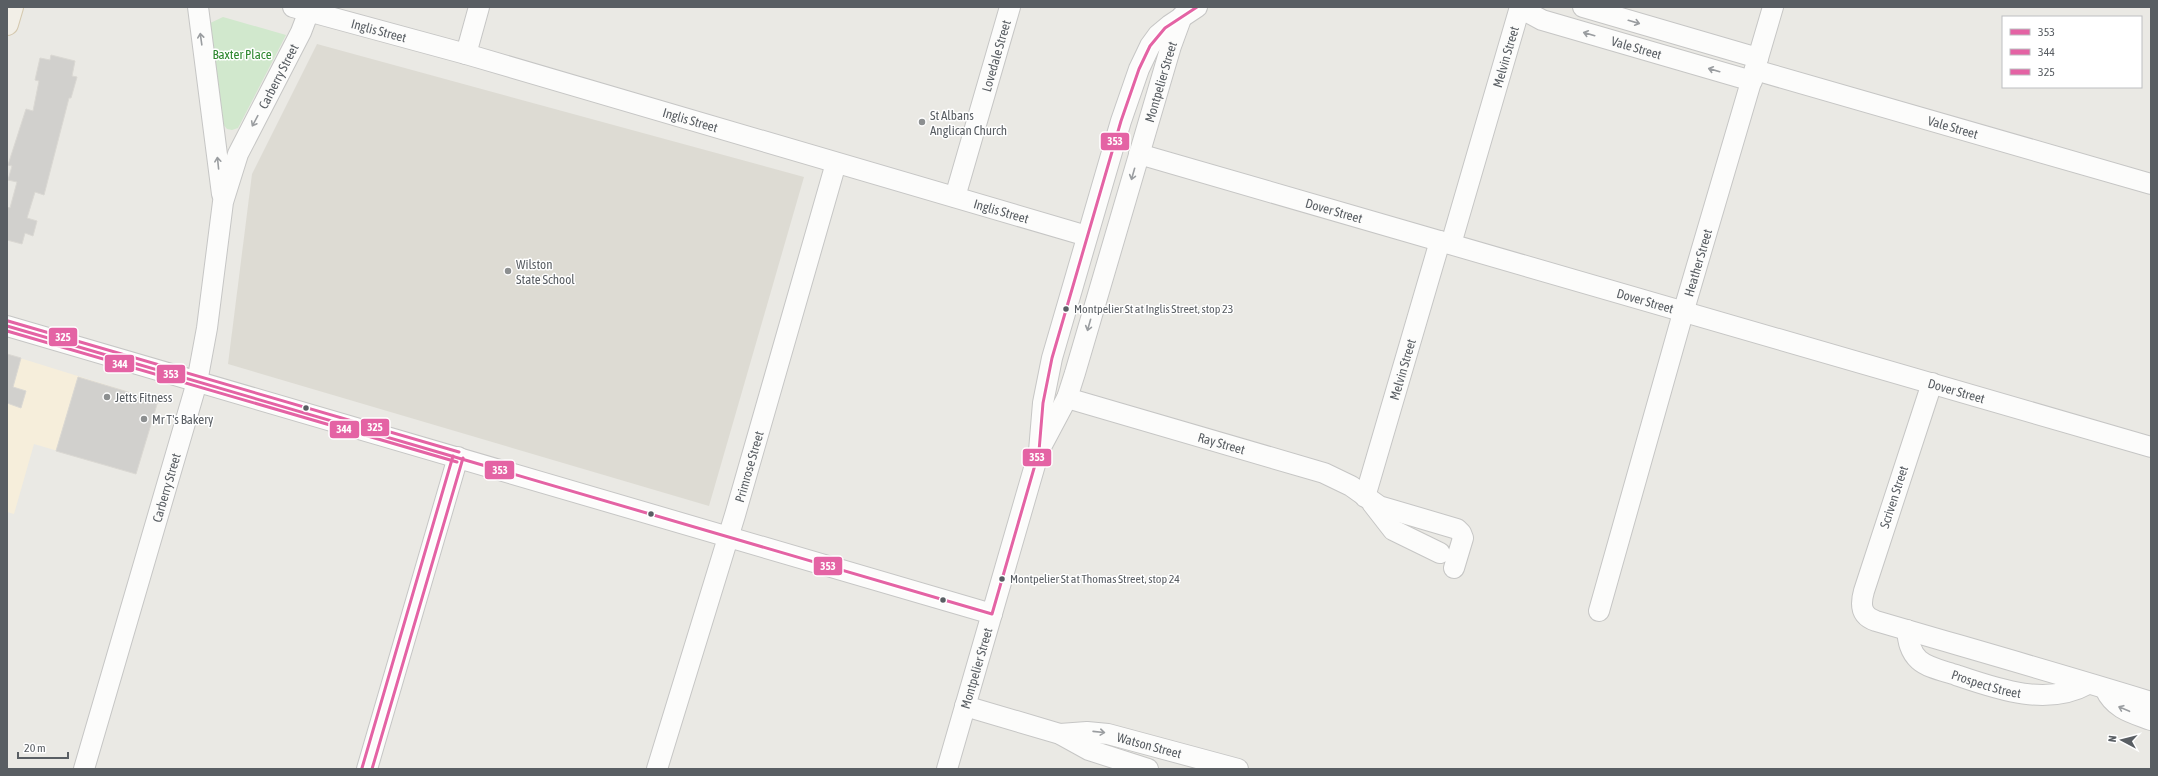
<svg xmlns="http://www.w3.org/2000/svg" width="2158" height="776" font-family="'Asap Condensed',sans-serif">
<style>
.commercial{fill:#f6eedb}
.education{fill:#dddbd3}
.green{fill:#d1e8cd}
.building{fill:#d1d0cd;stroke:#dad8d3}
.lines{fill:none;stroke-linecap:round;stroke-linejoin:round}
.minor-casing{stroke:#c6c6c5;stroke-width:22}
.major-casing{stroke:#d5c9af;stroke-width:24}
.minor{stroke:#fcfcfb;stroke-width:20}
.major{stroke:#f2efe7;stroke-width:22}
.bus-1-casing{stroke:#fff;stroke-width:6}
.bus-2-casing{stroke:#fff;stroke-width:6}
.bus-3-casing{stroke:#fff;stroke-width:6}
.bus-1{stroke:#e463a4;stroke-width:3}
.bus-2{stroke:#e463a4;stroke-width:3}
.bus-3{stroke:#e463a4;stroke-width:3}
.oneway{stroke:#9a9da0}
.poi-dot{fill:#8c8f90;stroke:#fff;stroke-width:1.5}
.bus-dot{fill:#595e63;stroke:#fff;stroke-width:1.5}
.labels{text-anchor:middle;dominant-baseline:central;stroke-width:3;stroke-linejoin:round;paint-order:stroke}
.bus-label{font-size:12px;fill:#595e63;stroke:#fff;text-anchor:start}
.street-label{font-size:13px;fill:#595e63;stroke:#fff}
.park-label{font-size:13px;fill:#2d872e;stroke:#fff}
.poi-label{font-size:13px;fill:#595e63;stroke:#fff;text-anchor:start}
.line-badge{stroke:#fff;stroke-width:1.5}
.badge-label{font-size:11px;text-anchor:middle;font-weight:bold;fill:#fff}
</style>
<rect width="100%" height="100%" fill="#eae9e4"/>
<!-- commercial -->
<path class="commercial" d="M7 354 158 401 136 474 34 444 14 514 7 512Z"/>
<!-- education -->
<path class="education" d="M317 44 804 177 709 506 228 364 252 174Z"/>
<!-- green -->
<path class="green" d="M223 17 286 35 238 128 232 130 227 129 223 124 206 25Z"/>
<!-- building -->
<path class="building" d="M51 55 75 61 72 76 77 77 71 98H69L44 195 35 192 27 218 37 221 33 236 25 233 22 244 7 240V207L10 208 17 182 8 180 12 166 8 165 26 109 33 111 39 81 35 80 40 58 50 60Z
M7 354 21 358 13 387 26 391 21 408 7 403Z
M78 377 158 401 136 474 56 451Z"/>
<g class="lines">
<!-- minor casing -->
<g class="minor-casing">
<g id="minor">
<path d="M198 7 222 194"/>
<path id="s1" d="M293 7 466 54 1087 236"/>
<path id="s2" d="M1524 7 1529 13 1542 20 1752 81"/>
<path d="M1583 7 1758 58"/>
<path d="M466 54 479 7"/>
<path id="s3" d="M1755 70 2151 184"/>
<path id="s4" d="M1139 154 2151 447"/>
<path id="s5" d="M955 197 1010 7"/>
<path id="s6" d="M1451 244 1520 7"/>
<path d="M7 326 992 614"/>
<path d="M1932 383 1864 591C1860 605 1861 616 1876 621 1968 648 2060 674 2151 702"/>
<path id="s7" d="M1067 398 1324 473 1351 486 1379 506 1457 529 1461 533 1463 538 1454 568"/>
<path id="s8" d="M1042 445 1067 398 1075 373 1171 46 1182 16"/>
<path id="s9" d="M1365 497 1440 241"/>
<path d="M1372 503 1393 530 1440 553"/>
<path id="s10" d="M1599 611 1683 313 1773 7"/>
<path id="s11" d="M1907 630C1908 641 1910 652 1919 660 1928 668 1944 671 1956 675 1997 689 2047 707 2088 684"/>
<path d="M2105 689C2114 709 2132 713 2151 720"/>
<path d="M965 706 1060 734 1089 750 1148 769"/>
<path id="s12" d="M1060 734 1087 732 1108 734 1238 769"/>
<path id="s13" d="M84 769 197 382 207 328 223 202 238 154 301 32 309 11"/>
<path d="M367 769 458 457"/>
<path id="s14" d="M657 769 735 515 836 163"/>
<path id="s15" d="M947 769 1039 451 1043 403 1052 358 1121 121 1139 69 1150 46 1158 35 1170 25 1197 7"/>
</g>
</g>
<!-- major casing -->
<g class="major-casing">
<path id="major" d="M7 24 12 7"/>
</g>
<!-- minor -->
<use href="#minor" class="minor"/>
<!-- major -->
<use href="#major" class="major"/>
<!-- bus-1 casing -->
<g class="bus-1-casing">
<path id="bus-1" d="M7 326 992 614
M992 614 1039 451 1043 403 1052 358 1121 121 1139 69 1150 46 1165 28 1197 7"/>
</g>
<!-- bus-2 casing -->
<g class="bus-2-casing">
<path id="bus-2" d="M7 331 457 462
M372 769 463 458"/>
</g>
<!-- bus-3 casing -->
<g class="bus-3-casing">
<path id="bus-3" d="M8 321 459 452
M362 768 453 456"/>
</g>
<!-- bus-1 -->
<use href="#bus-1" class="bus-1"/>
<!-- bus-2 -->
<use href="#bus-2" class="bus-2"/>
<!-- bus-3 -->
<use href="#bus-3" class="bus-3"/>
</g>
<!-- one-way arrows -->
<defs><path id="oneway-shaft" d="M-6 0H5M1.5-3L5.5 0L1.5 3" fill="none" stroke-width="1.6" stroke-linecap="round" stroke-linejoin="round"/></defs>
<g class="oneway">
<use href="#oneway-shaft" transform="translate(1634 22) rotate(16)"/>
<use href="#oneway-shaft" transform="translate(1589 34) rotate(-164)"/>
<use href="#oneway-shaft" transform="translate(201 39) rotate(-98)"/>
<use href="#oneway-shaft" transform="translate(1714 70) rotate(-164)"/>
<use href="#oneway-shaft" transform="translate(255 121) rotate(118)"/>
<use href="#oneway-shaft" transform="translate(218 163) rotate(-96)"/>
<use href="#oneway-shaft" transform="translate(1133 174) rotate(106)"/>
<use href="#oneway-shaft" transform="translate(1089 325) rotate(106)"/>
<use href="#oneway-shaft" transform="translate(2124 709) rotate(-157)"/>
<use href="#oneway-shaft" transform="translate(1099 732) rotate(6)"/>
</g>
<!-- markers -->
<g class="poi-dot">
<circle cx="922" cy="122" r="4"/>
<circle cx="508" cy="271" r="4"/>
<circle cx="107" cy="397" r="4"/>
<circle cx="144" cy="419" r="4"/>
</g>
<g class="bus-dot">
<circle cx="1066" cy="309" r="3.5"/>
<circle cx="306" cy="408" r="3.5"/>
<circle cx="651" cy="514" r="3.5"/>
<circle cx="1002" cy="579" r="3.5"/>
<circle cx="943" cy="600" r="3.5"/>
</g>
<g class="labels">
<!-- bus labels -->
<g class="bus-label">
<text x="1074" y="309">Montpelier St at Inglis Street, stop 23</text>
<text x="1010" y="579">Montpelier St at Thomas Street, stop 24</text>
</g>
<!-- street labels -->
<g class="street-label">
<text stroke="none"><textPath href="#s1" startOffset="89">Inglis Street</textPath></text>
<text stroke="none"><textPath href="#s2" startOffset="121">Vale Street</textPath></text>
<text stroke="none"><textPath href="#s5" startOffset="147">Lovedale Street</textPath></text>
<text stroke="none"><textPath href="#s6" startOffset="195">Melvin Street</textPath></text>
<text stroke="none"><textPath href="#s13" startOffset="723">Carberry Street</textPath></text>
<text stroke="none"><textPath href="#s8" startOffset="383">Montpelier Street</textPath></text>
<text stroke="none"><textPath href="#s1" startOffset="413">Inglis Street</textPath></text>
<text stroke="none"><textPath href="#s3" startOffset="206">Vale Street</textPath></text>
<text stroke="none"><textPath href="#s1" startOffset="737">Inglis Street</textPath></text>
<text stroke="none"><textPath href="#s4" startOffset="203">Dover Street</textPath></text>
<text stroke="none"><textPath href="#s10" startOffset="362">Heather Street</textPath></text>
<text stroke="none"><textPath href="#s4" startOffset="527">Dover Street</textPath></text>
<text stroke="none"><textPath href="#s9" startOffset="133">Melvin Street</textPath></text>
<text stroke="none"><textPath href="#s4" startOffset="851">Dover Street</textPath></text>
<text stroke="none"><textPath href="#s7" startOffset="161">Ray Street</textPath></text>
<text stroke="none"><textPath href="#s14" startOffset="316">Primrose Street</textPath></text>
<text stroke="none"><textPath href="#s13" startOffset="293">Carberry Street</textPath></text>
<text transform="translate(1894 497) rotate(-72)">Scriven Street</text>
<text stroke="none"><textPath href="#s15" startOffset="105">Montpelier Street</textPath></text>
<text stroke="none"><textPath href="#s11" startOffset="105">Prospect Street</textPath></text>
<text stroke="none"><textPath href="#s12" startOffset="91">Watson Street</textPath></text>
</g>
<!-- park labels -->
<g class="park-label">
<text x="242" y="54">Baxter Place</text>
</g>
<!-- poi labels -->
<g class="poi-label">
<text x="930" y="115">St Albans<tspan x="930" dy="15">Anglican Church</tspan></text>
<text x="516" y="264">Wilston<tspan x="516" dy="15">State School</tspan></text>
<text x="115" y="397">Jetts Fitness</text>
<text x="152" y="419">Mr T's Bakery</text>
</g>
</g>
<g class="line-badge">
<rect x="1100" y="132" width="30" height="19" rx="4" fill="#e463a4"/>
<rect x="48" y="327" width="30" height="20" rx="4" fill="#e463a4"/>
<rect x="104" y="354" width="31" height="19" rx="4" fill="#e463a4"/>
<rect x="156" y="364" width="30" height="20" rx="4" fill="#e463a4"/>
<rect x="360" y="418" width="30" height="19" rx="4" fill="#e463a4"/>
<rect x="329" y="420" width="31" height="19" rx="4" fill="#e463a4"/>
<rect x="1022" y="448" width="30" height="19" rx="4" fill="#e463a4"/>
<rect x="484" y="460" width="31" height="20" rx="4" fill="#e463a4"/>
<rect x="813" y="556" width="30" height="20" rx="4" fill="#e463a4"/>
</g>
<g class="badge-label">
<text x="1115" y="145">353</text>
<text x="63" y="341">325</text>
<text x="120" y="368">344</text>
<text x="171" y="378">353</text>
<text x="375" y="431">325</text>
<text x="344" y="433">344</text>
<text x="1037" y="461">353</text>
<text x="500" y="474">353</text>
<text x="828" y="570">353</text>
</g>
<!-- border -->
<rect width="2158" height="776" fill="none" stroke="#595e63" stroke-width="16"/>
<!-- legend -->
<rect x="2002" y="16" width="140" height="72" fill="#ffffff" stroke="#bdbfc1"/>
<rect x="2010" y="29" width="20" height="6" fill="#e463a4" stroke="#bdbfc1"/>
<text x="2038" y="36" font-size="12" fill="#595e63">353</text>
<rect x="2010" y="49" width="20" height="6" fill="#e463a4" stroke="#bdbfc1"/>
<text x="2038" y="56" font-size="12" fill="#595e63">344</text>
<rect x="2010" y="69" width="20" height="6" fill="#e463a4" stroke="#bdbfc1"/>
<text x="2038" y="76" font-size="12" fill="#595e63">325</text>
<!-- north arrow -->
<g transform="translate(2122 740) rotate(277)" stroke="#ffffff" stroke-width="3" paint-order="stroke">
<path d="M0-3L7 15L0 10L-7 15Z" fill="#595e63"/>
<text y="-6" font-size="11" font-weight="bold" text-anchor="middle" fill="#595e63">N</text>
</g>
<!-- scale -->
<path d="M18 752v6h50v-6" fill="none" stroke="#595e63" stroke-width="2"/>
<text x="24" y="752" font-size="12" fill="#595e63" stroke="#ffffff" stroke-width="3" paint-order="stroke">20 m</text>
</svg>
